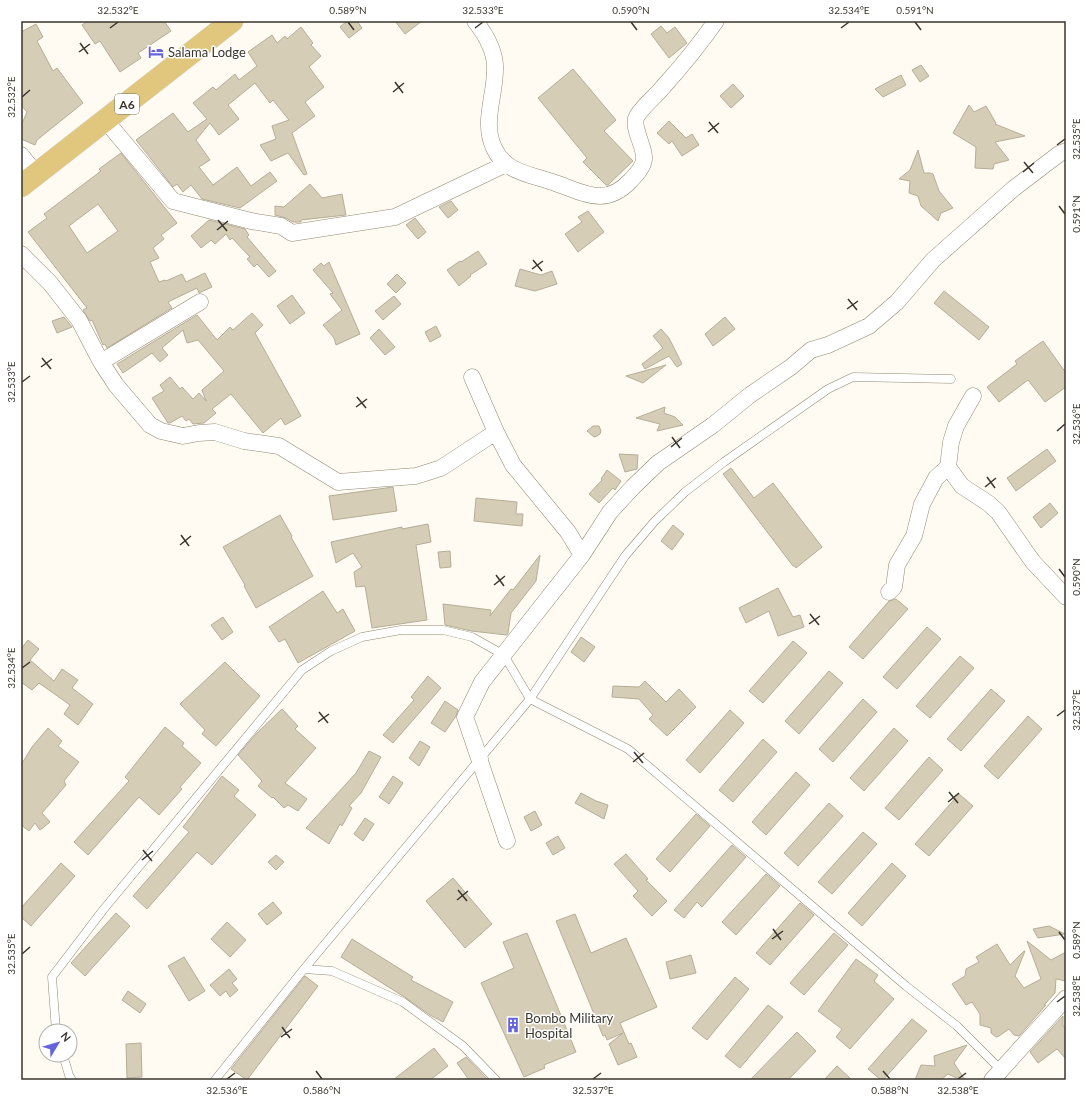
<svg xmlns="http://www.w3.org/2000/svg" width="1087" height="1101" font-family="Lato,sans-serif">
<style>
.building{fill:#d6cdb7;stroke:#b6ad97;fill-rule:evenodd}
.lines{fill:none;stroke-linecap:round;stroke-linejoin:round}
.lane-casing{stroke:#918873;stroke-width:9}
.street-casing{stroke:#918873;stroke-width:17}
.primary-casing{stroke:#d8d7d5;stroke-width:23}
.lane{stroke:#fff;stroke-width:8}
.street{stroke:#fff;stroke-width:16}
.primary{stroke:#e1c77e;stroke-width:22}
.ticks{fill:none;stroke:#3a362d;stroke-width:1.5}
.labels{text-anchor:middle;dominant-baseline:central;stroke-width:3;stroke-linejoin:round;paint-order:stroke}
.shield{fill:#fff;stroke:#75726c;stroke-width:1}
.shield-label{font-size:12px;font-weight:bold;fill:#3a362d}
.poi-label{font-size:13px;fill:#3a362d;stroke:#fff;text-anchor:start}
.neatline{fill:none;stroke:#3a362d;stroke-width:1.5}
.ticks-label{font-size:10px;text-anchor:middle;fill:#3a362d}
</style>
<rect width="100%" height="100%" fill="#fffbf2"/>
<!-- building -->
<path class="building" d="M88 21H164L171 31 138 53 141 58 120 72 100 41 95 44 82 25Z
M347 21H357L362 28 349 38 340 27Z
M395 21H422L405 34Z
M36 24 43 37 37 41 53 71 57 68 83 103 37 140 35 145 21 139V126L27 112 21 105V32Z
M661 26 667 33 675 27 687 43 669 58 651 34Z
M301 27 313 43 311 45 321 56 309 67 324 87 305 102 315 116 292 133 307 174 304 175 288 153 271 161 260 145 276 139 272 126 289 120 273 100 270 103 255 83 228 105 239 119 219 135 210 123 196 140 210 160 199 167 213 185 237 167 251 186 270 172 277 181 240 208 202 199 191 185 183 192 177 184 173 187 136 140 173 113 188 132 207 119 193 103 213 87 216 90 235 74 239 80 257 66 248 52 272 35 277 43 285 36 287 39Z
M921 65 929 76 920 82 912 70Z
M573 69 616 120 604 131 633 161 608 185H606L583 162 587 158 538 98Z
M901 75 906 85 883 97 875 89Z
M733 84 744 96 731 108 720 96Z
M969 105 974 112 986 106 996 123 995 124 1025 136 995 142 1009 160 994 164 993 169 975 168 976 147 953 133Z
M669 121 686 138 692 134 699 145 682 156 672 141 669 144 657 133Z
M918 150 924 173H930L933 174 939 191 953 208 941 213 938 221 921 206 918 196 909 193 910 181 899 179 910 170Z
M121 153 177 223 161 235 164 239 153 248 159 258 150 262 159 282 165 280 166 281 182 274 186 282 205 273 212 287 199 293 197 288 168 302 172 308 107 348 105 344 103 345 92 320 90 321 83 310 87 308 28 232 47 218 44 214 101 171 99 169ZM98 204 118 231 87 253 69 226Z
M310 184 322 198 342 194 346 215 301 220V222H293L286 218 275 215V206L284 207Z
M451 201 458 210 448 218 439 207Z
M588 211 604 232 578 252 565 234 582 222 578 217Z
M415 218 426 232 418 239 406 225Z
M209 220 245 229 249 235 247 237 276 271 269 277 257 264 254 267 247 259 250 257 232 238 230 240 226 234 215 244 211 240 201 248 191 236Z
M478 251 487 264 470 275 471 276 459 286 447 270 460 261 461 262Z
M329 262 360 334 336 345 334 338 323 325 342 310 330 294 333 293 313 270 321 263 324 266Z
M520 269 541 275 552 271 557 284 535 291 515 286Z
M397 274 406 283 396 293 387 284Z
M944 291 989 327 979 340 934 303Z
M292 295 305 313 290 324 277 306Z
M394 296 401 304 383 320 375 311Z
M252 313 263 325 255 333 301 416 285 425 281 418 263 433 231 394 212 409 216 413 204 423 193 424 189 419 186 421 182 416 170 423H168L152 398 164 391 160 385 170 377 180 389 182 387 193 399 199 393 206 401 202 390 224 371 198 340 187 343 183 330 162 348 168 355 160 362 152 353 123 373 117 364 197 315 217 340 230 327 233 330Z
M64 317 72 327 57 333 52 321Z
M725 317 735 329 713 346 705 334Z
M436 326 441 336 430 342 425 332Z
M379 329 395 347 385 355 370 338Z
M661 329 669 338 682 364 677 367 669 356 645 369 642 364 663 348 653 336Z
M1043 341 1066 373V387L1045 402 1028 380 999 402 987 387 1017 364 1015 361Z
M666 365 643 383 626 376Z
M665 407 664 413 675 417 683 425 657 431 660 424 636 418Z
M593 426H599L601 431 600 434 597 436 594 437 587 431Z
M1047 449 1056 461 1016 491 1007 478Z
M619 454 638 455 637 469 625 472Z
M731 468 754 498 773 483 822 547 796 568 795 566H793L723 474Z
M607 470 621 481 615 490 613 488 599 503 589 494 602 480 601 479Z
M393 487 397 511 333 520 329 496Z
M476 498 517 502 516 514H523L522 526 474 521Z
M1050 503 1058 513 1041 528 1033 517Z
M280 515 292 536 291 537 313 576 256 608 244 586 245 585 223 547Z
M428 524 431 542 416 545 427 620 372 628 365 586 356 587 354 572 362 567 353 553 336 563 331 542 402 527V529Z
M673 525 684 534 672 550 661 541Z
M450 551 451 567 440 568 438 552Z
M540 555 536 581 511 613 508 633 507 635 471 631 445 625 443 604 491 610 490 616 511 589 513 590Z
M778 588 793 617 800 615 804 627 778 636 769 611 746 623 739 608Z
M323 591 337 613 343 609 355 631 298 663 285 639 279 642 269 627Z
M896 599 908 609 863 659 849 647 889 601Z
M223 617 233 632 222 640 211 625Z
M927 627 941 639 897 689 883 677Z
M581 637 595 647 584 662 571 652Z
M28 640 39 649 30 660 54 681 62 669 78 680 72 688 93 704 78 725 64 714 70 705 39 683 32 690 21 682V649Z
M793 641 807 653 763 703 749 691Z
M960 656 974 668 930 718 916 706Z
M225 662 246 683 260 696 216 746 202 734 205 730 180 704Z
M829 671 843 683 799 734 785 721Z
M428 676 441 688 393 743 383 735 414 700 411 697Z
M645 681 666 702 679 689 696 707 667 736 649 719 653 715 639 699 612 697 613 686 639 687Z
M991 689 1005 701 961 751 947 739Z
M863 699 877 712 833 762 819 749Z
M445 701 458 710 456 716 445 732 431 723Z
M282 709 298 726 295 729 316 748 285 783 307 799 298 811 288 805 284 808 273 797 272 798 258 786 262 781 238 755 256 734Z
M730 710 744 723 700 773 686 760Z
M1028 716 1042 729 998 779 984 766Z
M165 727 184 743 182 746 201 763 180 787 182 789 159 815 139 797 88 855 74 842 129 781 125 777Z
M48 728 62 741 58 746 79 762 64 781 66 785 42 813 50 822 40 830 35 823 29 831 21 825V765L32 747Z
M894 728 908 741 864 791 850 778Z
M763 739 777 752 733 802 719 790Z
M420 741 430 747 419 766 409 758Z
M369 751 381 757 361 793 349 806 352 808 342 826 340 824 329 844 306 828 356 773Z
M929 757 943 770 899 820 885 808Z
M796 772 810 785 766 835 752 822Z
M222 776 239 790 234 796 256 815 212 865 197 852 147 909 133 896 189 832 183 827Z
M393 776 403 783 389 804 379 797Z
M581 793 596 801 608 805 604 819 575 803Z
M959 794 973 806 929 856 915 844Z
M829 803 843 816 798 866 784 853Z
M535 811 542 825 531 831 524 817Z
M696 814 710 826 670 872 656 859Z
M365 818 374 824 363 841 354 834Z
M863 832 877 844 832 894 818 882Z
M558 836 565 848 553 855 546 843Z
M732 845 746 857 702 907 697 902 684 918 674 910Z
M626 854 648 879 646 880 667 901 652 916 633 896 638 891 614 864Z
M276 855 284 862 276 870 268 862Z
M61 863 75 876 31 926 21 917V908Z
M892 863 906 876 862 926 848 913Z
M766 874 780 886 736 935 722 922Z
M453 878 492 924 465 948 426 901Z
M273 902 282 913 267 925 258 914Z
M800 903 814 915 770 965 756 953Z
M116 913 130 926 85 976 71 963Z
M575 914 591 953 626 938 657 1007 620 1023 629 1044 631 1043 637 1057 618 1065 609 1044 623 1033 607 1040 605 1035 603 1036 556 921Z
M227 922 246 940 230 957 211 939Z
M1049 926 1065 934 1038 938 1033 929Z
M527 933 576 1052 544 1065 545 1068 524 1077 481 983 514 968 503 942Z
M834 933 848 945 804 995 790 983Z
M352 939 413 977 411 980 453 1002 443 1022 430 1015 406 998 341 957Z
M1027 941 1051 960 1066 952V981L1056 979 1055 993 1044 1005H1046L1019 1036 1014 1035 1009 1029 999 1036 996 1037 991 1033V1028L980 1025V1014L972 1002 966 1005 952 984 965 976 966 969 979 962 976 957 997 944 1010 965 1024 951H1025L1015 976 1024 988 1041 979Z
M691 955 696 973 670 979 666 962Z
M184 957 205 991 189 1001 168 966Z
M856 959 878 975 874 981 894 999 850 1049 836 1037 842 1029 818 1011Z
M229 969 237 979 232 983 238 990 230 997 226 991 220 996 210 985Z
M305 976 318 986 247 1080 231 1069Z
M735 977 749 989 707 1040 692 1028Z
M128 991 146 1004 140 1013 122 1000Z
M768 1005 783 1017 740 1068 725 1056Z
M1063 1016V1026L1066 1028V1059L1057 1049 1038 1063 1030 1052Z
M912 1019 927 1031 883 1080H881L868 1069Z
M797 1032 816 1051 788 1080H750Z
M141 1043 142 1077 127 1078 126 1044Z
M967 1045 954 1063 965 1080H961L948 1074 942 1079 915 1080 921 1065 935 1066 934 1056Z
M434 1048 448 1066 430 1080H393Z
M466 1057 488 1080H469L457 1063Z
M837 1066 852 1080H824Z"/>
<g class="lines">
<!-- lane casing -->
<g class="lane-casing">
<path id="lane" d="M304 969 332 971 403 1002 463 1046 496 1080
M56 1031 52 977 103 910 302 670 331 651 362 637 401 630H443L472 637 504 655 530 699 628 749 906 986 957 1026 1001 1070
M63 1055 69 1075 72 1080
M215 1080 304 969 530 699 625 556 654 522 685 492 724 462 828 389 853 377 951 379"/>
</g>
<!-- street casing -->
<g class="street-casing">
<path id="street" d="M475 21C486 35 496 52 495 70 495 96 482 123 494 148 504 171 528 174 549 181 580 190 604 210 631 180 637 174 645 165 644 157 644 145 631 126 637 116 644 105 655 97 663 87 682 66 700 44 716 21
M106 121 173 201 251 221 281 226 292 233 395 217 506 164
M21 155 36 174
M21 254 50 283 79 320 101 362 116 385 150 425 161 431 183 436 199 433 215 432 244 441 279 446 338 482 416 476 441 468 496 432
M101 362 200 302
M472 377 496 432 513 465 568 532 582 555
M973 396 956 426 951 442 948 467 962 486 988 503 998 512 1033 562 1066 597
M889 592 894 587 897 565 914 536 922 504 936 478 948 467
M465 717 482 682 582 555 610 512 633 487 658 463 713 425 750 395 791 367 811 350 828 345 869 326 897 302 933 260 1013 189 1059 154 1066 151
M480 759 465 717 507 841
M992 1080 1066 998"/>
</g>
<!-- primary casing -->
<g class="primary-casing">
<path id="primary" d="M21 186 232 21"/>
</g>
<!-- lane -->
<use href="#lane" class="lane"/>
<!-- street -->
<use href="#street" class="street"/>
<!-- primary -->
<use href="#primary" class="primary"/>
</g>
<!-- ticks -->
<path class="ticks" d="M348 22 354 30M631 22 637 30M915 22 921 30M110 28 118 22M475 28 483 22M841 28 849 22M80 43 88 54M79 52 90 44M395 82 403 93M393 92 404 83M22 97 30 90M709 122 718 133M708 132 719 123M1057 145 1065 139M1024 162 1033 173M1023 172 1034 163M1059 206 1065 214M218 220 227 231M217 230 228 221M533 260 542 271M532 269 543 261M848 299 857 310M847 309 858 301M42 358 51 369M41 367 52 359M22 382 30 376M357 397 366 408M356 407 367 399M1057 431 1065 424M672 437 680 448M671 447 682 438M987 477 995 488M985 487 996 478M181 535 189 546M180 545 191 536M1059 569 1065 577M496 575 504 586M494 585 505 576M810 614 819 625M809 624 820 616M22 668 30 662M319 712 328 723M1057 716 1065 710M318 722 329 714M634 752 643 763M633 762 644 753M949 792 958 803M948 802 959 793M143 850 152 861M142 860 153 851M458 890 467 901M457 900 468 891M773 929 781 940M1059 932 1065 940M772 939 783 931M22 954 30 947M1057 1002 1065 996M282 1027 290 1038M281 1037 292 1029M316 1071 322 1079M883 1071 890 1079M227 1079 235 1073M593 1079 601 1073M958 1079 966 1073"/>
<!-- icons -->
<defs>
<g id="hotel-bare" transform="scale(1.2)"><path d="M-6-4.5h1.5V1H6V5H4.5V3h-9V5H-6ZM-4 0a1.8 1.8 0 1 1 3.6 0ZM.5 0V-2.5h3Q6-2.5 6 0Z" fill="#6564dd" stroke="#fff" stroke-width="2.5" paint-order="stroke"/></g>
<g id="building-bare" transform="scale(1.2)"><path d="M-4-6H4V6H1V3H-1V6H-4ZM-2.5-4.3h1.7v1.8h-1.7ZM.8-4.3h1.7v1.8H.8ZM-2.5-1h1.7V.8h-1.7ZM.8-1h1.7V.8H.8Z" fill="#6564dd" stroke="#fff" stroke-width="2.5" paint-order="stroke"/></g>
</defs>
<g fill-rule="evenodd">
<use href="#hotel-bare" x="156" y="52"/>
<use href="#building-bare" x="513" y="1025"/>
</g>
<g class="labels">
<!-- shield labels -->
<rect class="shield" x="115" y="94" width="24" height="20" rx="3"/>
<g class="shield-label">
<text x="127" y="104">A6</text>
</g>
<!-- poi labels -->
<g class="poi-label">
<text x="168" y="52">Salama Lodge</text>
<text x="525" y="1018">Bombo Military<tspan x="525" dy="15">Hospital</tspan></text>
</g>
</g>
<!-- border -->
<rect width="1087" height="1101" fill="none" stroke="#ffffff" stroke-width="44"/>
<!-- north arrow -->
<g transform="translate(58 1043) rotate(52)"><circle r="19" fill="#ffffff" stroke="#b0afab"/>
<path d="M0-3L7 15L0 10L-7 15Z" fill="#6564dd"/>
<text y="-6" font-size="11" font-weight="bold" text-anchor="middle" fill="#3a362d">N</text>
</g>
<rect x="22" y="22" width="1043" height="1057" class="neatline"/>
<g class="ticks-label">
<text x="118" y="14">32.532°E</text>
<text x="348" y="14">0.589°N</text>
<text x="483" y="14">32.533°E</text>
<text x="631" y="14">0.590°N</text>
<text x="849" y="14">32.534°E</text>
<text x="915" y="14">0.591°N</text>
<text transform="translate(11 97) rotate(-90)" y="4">32.532°E</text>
<text transform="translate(1076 139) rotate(-90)" y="4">32.535°E</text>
<text transform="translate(1076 214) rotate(-90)" y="4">0.591°N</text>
<text transform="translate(11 382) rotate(-90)" y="4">32.533°E</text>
<text transform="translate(1076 424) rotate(-90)" y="4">32.536°E</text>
<text transform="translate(1076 577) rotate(-90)" y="4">0.590°N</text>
<text transform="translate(11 668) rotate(-90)" y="4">32.534°E</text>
<text transform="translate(1076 710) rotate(-90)" y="4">32.537°E</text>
<text transform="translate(1076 940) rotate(-90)" y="4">0.589°N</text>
<text transform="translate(11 954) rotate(-90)" y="4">32.535°E</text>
<text transform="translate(1076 996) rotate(-90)" y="4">32.538°E</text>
<text x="227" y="1094">32.536°E</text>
<text x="322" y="1094">0.586°N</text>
<text x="593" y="1094">32.537°E</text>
<text x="890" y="1094">0.588°N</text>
<text x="958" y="1094">32.538°E</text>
</g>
</svg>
